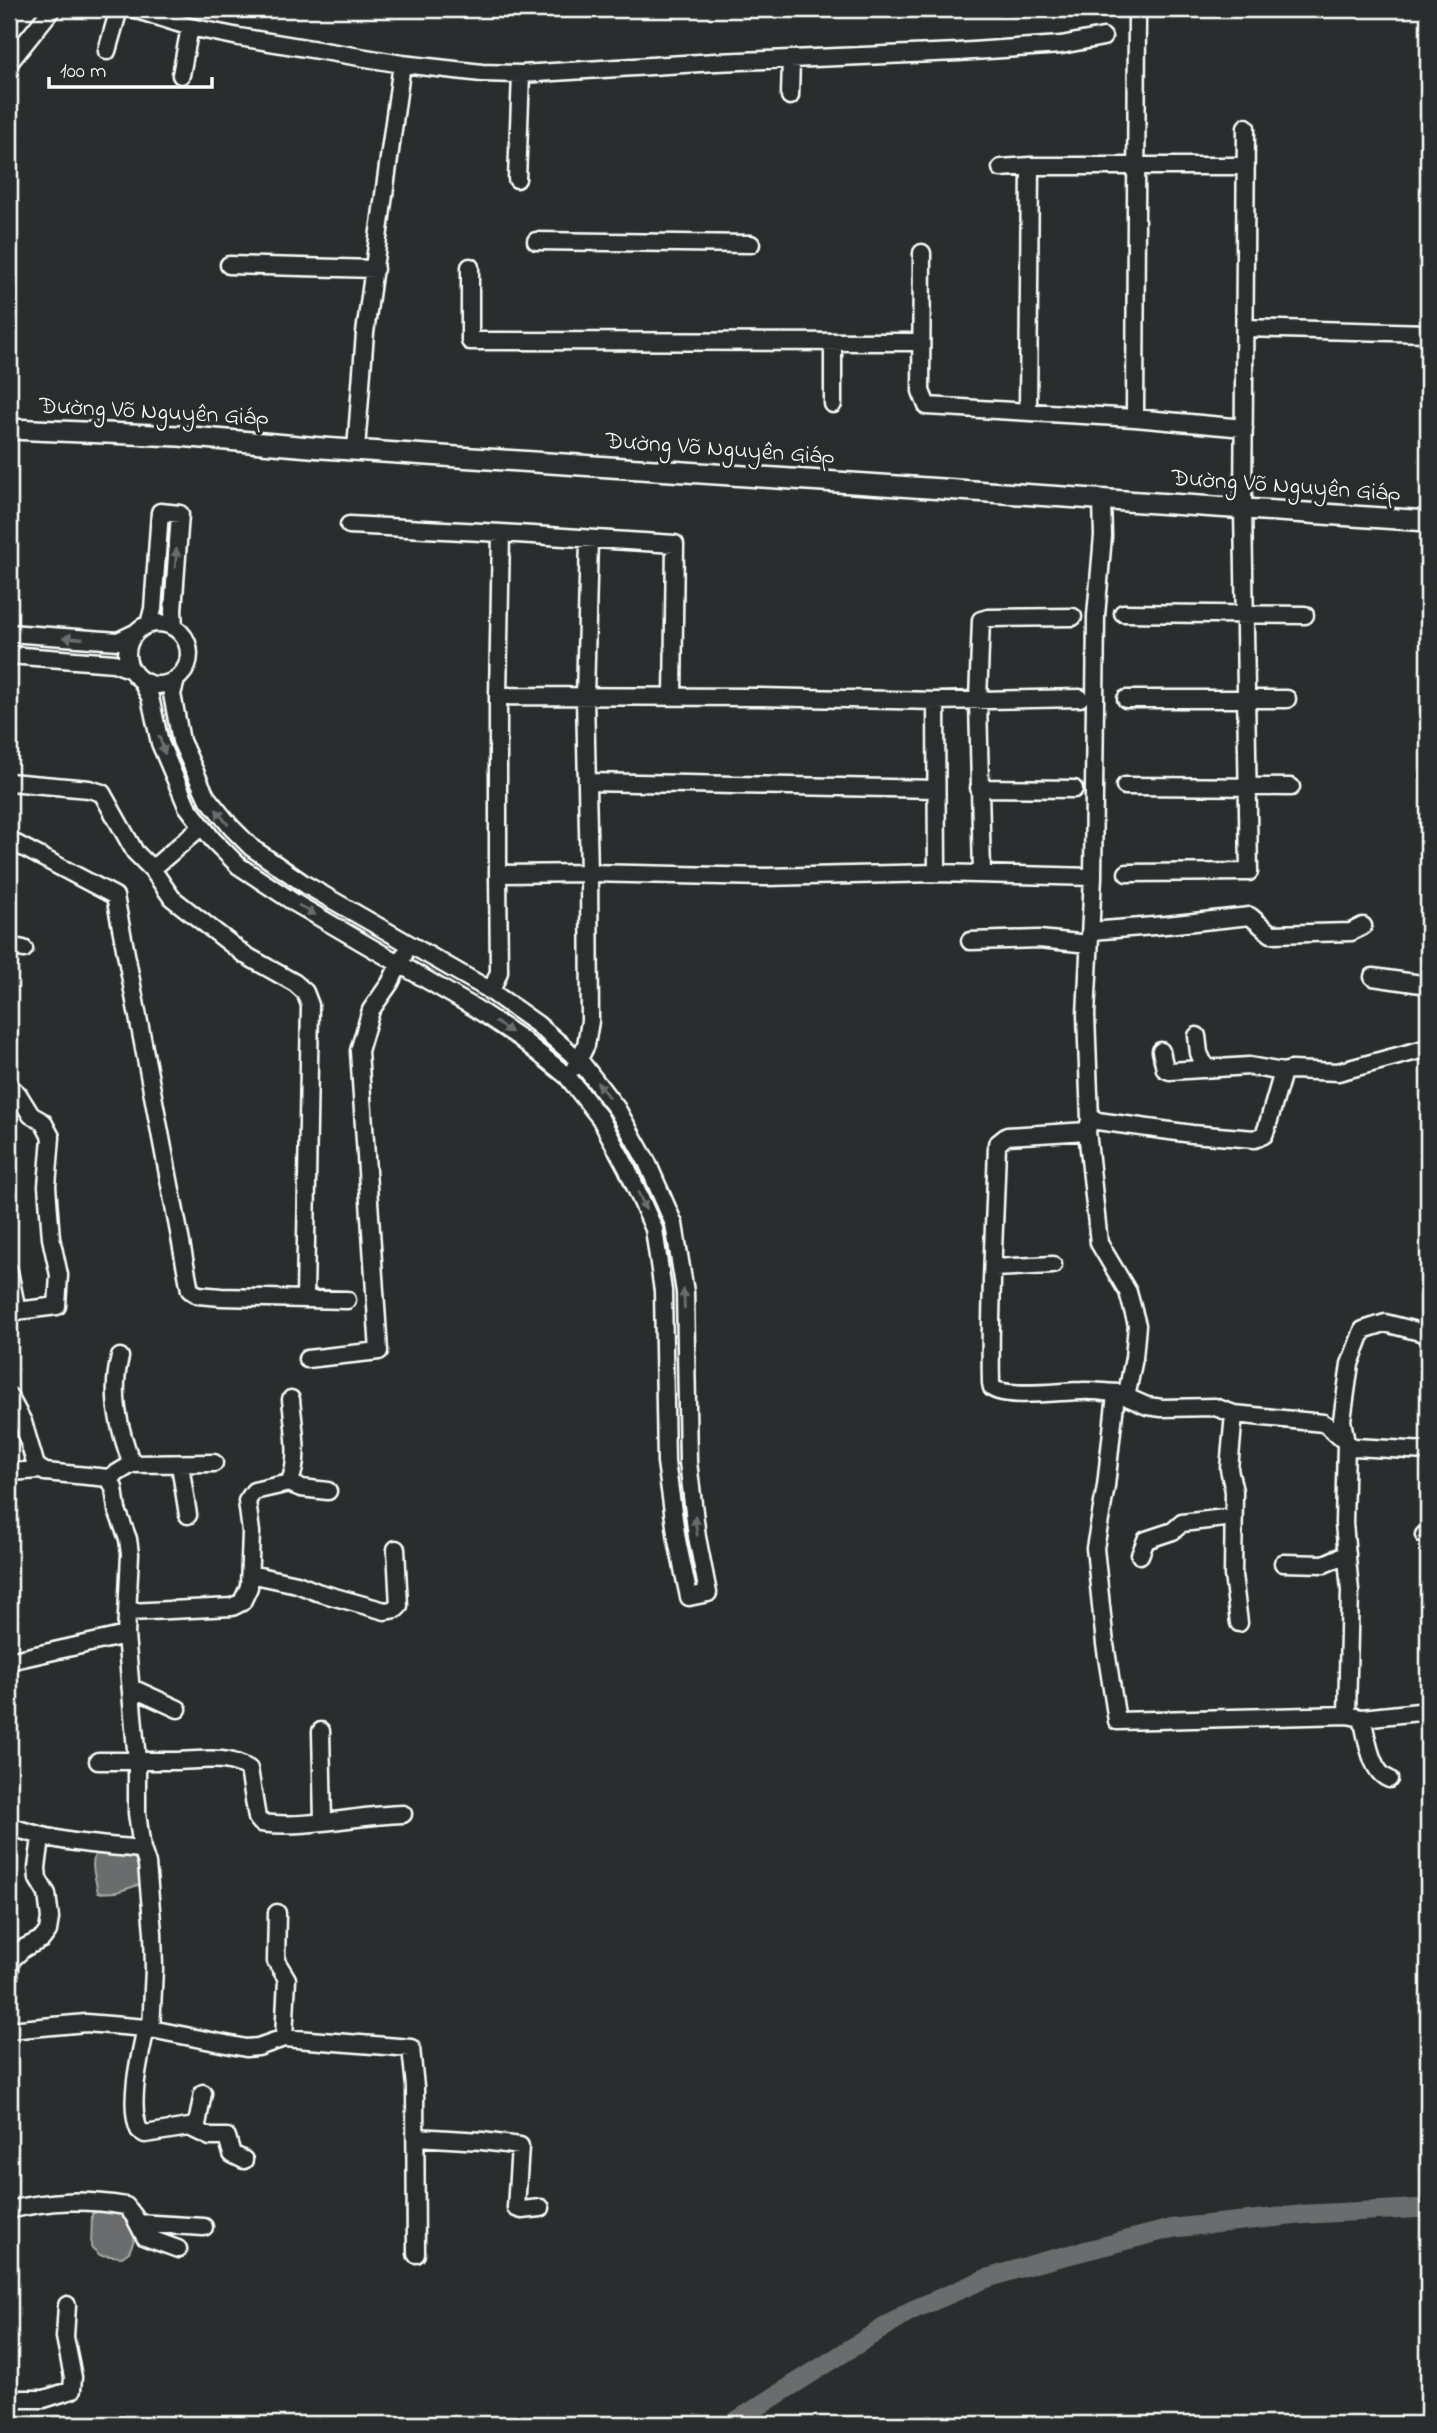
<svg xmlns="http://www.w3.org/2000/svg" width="1437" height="2433" font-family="'Indie Flower',sans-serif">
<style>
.water{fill:#6a6c6d;stroke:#a6a7a7;stroke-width:2}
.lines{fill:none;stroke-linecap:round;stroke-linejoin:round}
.river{stroke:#6a6c6d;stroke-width:19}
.minor-casing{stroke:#fff;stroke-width:21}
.major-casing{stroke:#fff;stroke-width:24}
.minor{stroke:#2a2d2e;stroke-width:16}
.major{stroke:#2a2d2e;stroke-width:19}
.oneway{fill:#6a6c6d}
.labels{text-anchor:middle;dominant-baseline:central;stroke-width:6;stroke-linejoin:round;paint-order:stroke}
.street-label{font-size:24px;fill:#fff;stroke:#2a2d2e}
</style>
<rect width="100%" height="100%" fill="#2a2d2e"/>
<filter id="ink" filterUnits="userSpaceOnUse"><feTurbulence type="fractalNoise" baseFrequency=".0143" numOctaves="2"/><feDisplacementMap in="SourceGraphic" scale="14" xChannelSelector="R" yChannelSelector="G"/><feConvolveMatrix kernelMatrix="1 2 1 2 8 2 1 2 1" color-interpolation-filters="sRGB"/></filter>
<g filter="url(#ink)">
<!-- water -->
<path class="water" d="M98 1849 136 1850 147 1882 117 1892 98 1893C96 1877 88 1863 98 1849Z
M100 2210 125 2213 136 2236 129 2252 122 2257 100 2255 91 2247 92 2214Z"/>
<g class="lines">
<!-- river -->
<path class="river" d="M731 2424 910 2311 985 2279 1037 2263 1174 2228 1309 2214 1428 2208"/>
<!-- minor casing -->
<g class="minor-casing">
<path id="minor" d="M134 9 190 27 239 37 402 64 482 73 521 74 716 62 958 52 1061 45 1103 37
M107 51 119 9
M9 63 52 9
M181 75 190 27
M790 96 791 59
M1001 168 1030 166H1246
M517 179 521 74
M536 241 751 244
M922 253 921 391 927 406 1135 418 1244 428
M229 265 375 269
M470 267V341L921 342
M1245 328 1428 333
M833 342V404
M1028 412 1030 166
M1135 418 1137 9
M356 449 365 333 402 64
M1102 500 1103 536 1096 616 1093 877 1086 1015 1090 1120 1087 1131 1099 1243 1128 1292 1137 1325 1134 1358 1127 1393 1129 1398 1147 1406 1162 1408 1215 1407 1234 1414 1323 1423C1335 1430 1342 1442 1354 1447L1428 1451
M349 525 501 533 498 696V874L589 873 585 698 589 539
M501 533 675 544 673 697
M1123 613 1305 615
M127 654a31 31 0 1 1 62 0a31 31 0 1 1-62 0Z
M149 624 153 609 160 512 180 514 173 611 174 626
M9 633 118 641 135 633
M9 655 114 663 132 670
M141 680 150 697 160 743 187 806 213 840 239 866 295 903 475 1008 520 1038 567 1076 600 1118 627 1168 654 1229 663 1291 666 1462 677 1540 689 1597 708 1593 697 1537 688 1462 685 1292 674 1224 647 1162 617 1109 580 1061 537 1024 486 988 306 885 252 848 231 827 206 796 181 741 172 694 176 680
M498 696 759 697 936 701 1080 698
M1126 699H1287
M936 701 937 873
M9 782 89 789 102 793 135 852 152 869 172 898 245 955 295 983 305 992 310 1005 305 1298
M588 782 936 789
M1125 786 1291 787
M979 788 1074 789
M9 840 115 896 190 1290 198 1295 221 1297 347 1300
M152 869 202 826
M1127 873 1249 872 1243 509 1246 127
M982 874 978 700 981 620 988 618 1073 617
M1091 931 1166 925 1250 916 1271 934 1351 932 1363 926
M970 941 1039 939 1089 944
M9 946 24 949
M1373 977 1428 985
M491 992 499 972 498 874
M1197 1036 1199 1053 1206 1069
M1161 1051 1165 1069 1170 1071 1249 1066 1283 1072
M575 1067 586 1045 590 1021 589 873 765 877 937 873 1093 877
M9 1086 18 1094 31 1115 43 1122 51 1137 47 1186 51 1238 59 1275 57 1306 17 1311 9 1319
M1090 1120 1192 1134 1255 1139 1264 1135 1267 1127 1283 1072 1291 1070 1338 1072 1428 1048
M1087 1131 1007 1136 997 1144C995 1224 989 1303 991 1383L992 1388C1008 1399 1061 1391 1082 1391 1097 1390 1111 1394 1127 1393
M994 1268 1053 1265
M9 1271 17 1311
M120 1357C110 1395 119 1429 132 1464
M307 1359 379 1351 359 1051 371 1010 390 983 404 955
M1116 1394 1106 1486 1095 1548 1105 1644 1117 1721 1347 1715 1362 1718 1428 1711
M9 1396 23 1422 36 1466 45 1472 109 1478 132 1464 214 1463
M1234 1414 1229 1469 1234 1491 1233 1575 1239 1623
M180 1465 188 1515
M9 1472 41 1470
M109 1478 114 1488 117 1510 128 1539 130 1554 126 1635 137 1761V1813L142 1849 147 1864 153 1932 154 1969 151 2029
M289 1483 301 1488 328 1491
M1424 1535 1428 1534
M1140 1555 1146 1540 1173 1531 1182 1523 1233 1517
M1283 1563 1324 1564 1347 1554
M250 1574 297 1584 317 1592 385 1611 396 1609 399 1606 396 1549
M129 1612 232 1607 242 1602 249 1587 251 1532 247 1501 254 1491 289 1483C301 1459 293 1425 291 1399
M9 1661 126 1635
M132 1688 178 1709
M1347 1715 1350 1591 1344 1523 1346 1443 1342 1420 1350 1364 1363 1330 1385 1323 1428 1334
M1362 1718C1367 1736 1370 1772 1389 1779
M321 1731 323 1822
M98 1761C123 1761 149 1761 174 1761 199 1761 226 1754 249 1769L257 1818 261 1823C309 1829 356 1815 403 1814
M9 1826C57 1843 92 1844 142 1849
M277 1913 276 1961 287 1979 284 2038
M9 1976 11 1960 24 1948 42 1939 48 1931 50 1918 47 1894 38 1879 37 1868 41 1838
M146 2028C140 2055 128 2104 139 2130L145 2134 189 2127 210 2137H227L232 2154 244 2160
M9 2030 86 2023 146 2028 246 2048 258 2047 284 2038 411 2048 415 2087 416 2254
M196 2130 203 2093
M416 2137 482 2141 520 2146 516 2208 522 2210 541 2208
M9 2210C51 2200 84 2199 126 2206L134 2216 145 2237 178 2249
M138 2223 204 2227
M9 2399H44L72 2390 73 2377 65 2337 67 2305"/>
</g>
<!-- major casing -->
<g class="major-casing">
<path id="major" d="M9 429 179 436 322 448 1428 521"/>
</g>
<!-- minor -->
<use href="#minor" class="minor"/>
<!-- major -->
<use href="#major" class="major"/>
</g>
<!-- one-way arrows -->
<defs><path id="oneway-solid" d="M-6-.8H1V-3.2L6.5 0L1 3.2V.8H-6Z" transform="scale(1.75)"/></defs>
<g class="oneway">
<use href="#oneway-solid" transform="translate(176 558) rotate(-86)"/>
<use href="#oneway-solid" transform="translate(73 638) rotate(-176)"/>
<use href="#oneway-solid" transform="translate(162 745) rotate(72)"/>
<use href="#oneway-solid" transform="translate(222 817) rotate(-128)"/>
<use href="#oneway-solid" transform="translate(307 910) rotate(30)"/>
<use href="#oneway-solid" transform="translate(503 1027) rotate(34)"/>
<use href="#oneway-solid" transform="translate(603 1090) rotate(-128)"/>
<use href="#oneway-solid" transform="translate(642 1201) rotate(66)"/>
<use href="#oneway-solid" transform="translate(684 1299) rotate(-93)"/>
<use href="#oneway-solid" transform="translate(696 1526) rotate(-97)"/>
</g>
</g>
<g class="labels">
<!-- street labels -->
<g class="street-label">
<text transform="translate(154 413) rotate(3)">Đường Võ Nguyên Giáp</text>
<text transform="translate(720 450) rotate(4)">Đường Võ Nguyên Giáp</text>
<text transform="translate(1286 487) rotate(4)">Đường Võ Nguyên Giáp</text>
</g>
</g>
<!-- margin -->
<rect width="1437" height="2433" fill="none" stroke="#2a2d2e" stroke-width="35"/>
<rect x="18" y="18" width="1402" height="2398" fill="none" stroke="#fff" stroke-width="2.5" filter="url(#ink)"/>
<!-- scale -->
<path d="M49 77v10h163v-10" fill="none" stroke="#ffffff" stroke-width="3.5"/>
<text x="60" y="77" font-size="21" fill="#ffffff" stroke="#2a2d2e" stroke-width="5" paint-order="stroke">100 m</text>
</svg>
